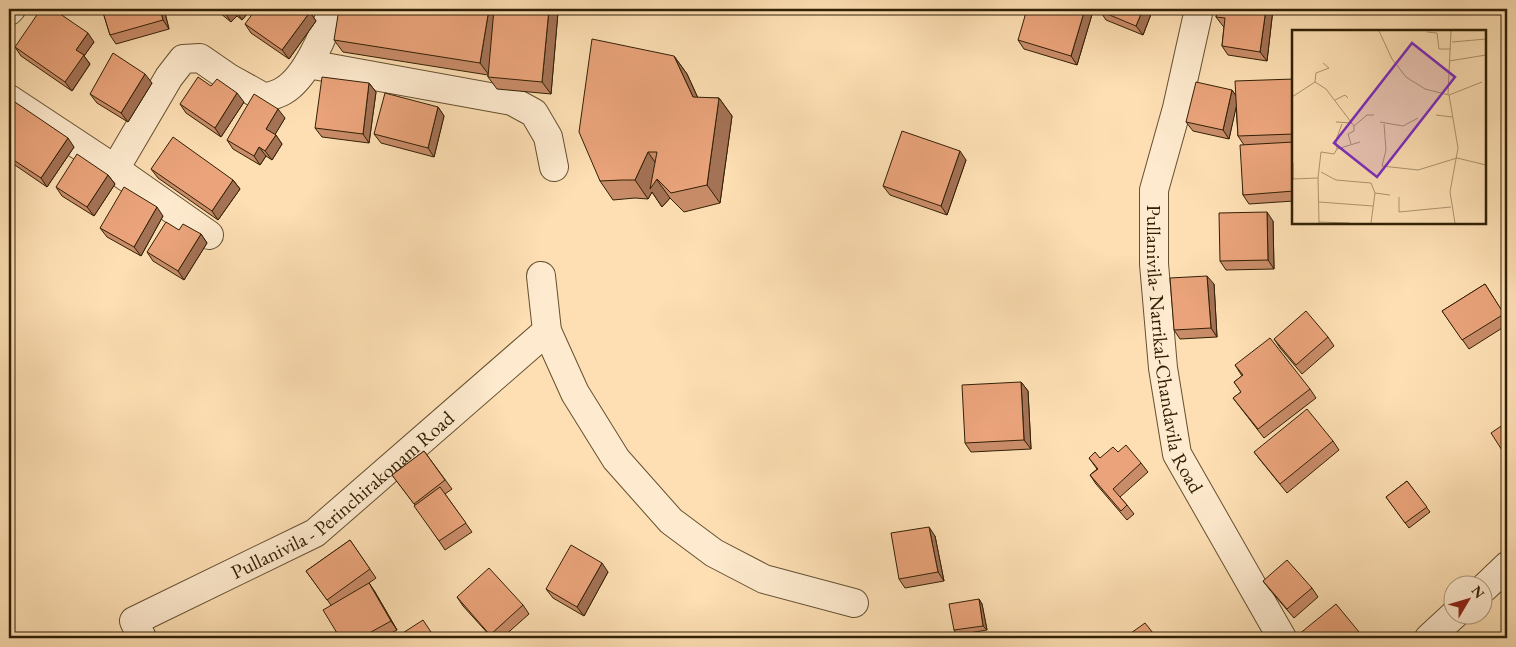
<svg xmlns="http://www.w3.org/2000/svg" width="1516" height="647" font-family="'EB Garamond',serif">
<style>
.lines{fill:none;stroke-linecap:round;stroke-linejoin:round}
.minor-casing{stroke:#655030;stroke-width:30}
.tertiary-casing{stroke:#655030;stroke-width:30}
.minor{stroke:#feeace;stroke-width:28}
.tertiary{stroke:#feeace;stroke-width:28}
.wall{fill:#c98c69;stroke:#322005}
.shaded-wall{fill:#a47255;stroke:#322005}
.building{fill:#eaa37a;stroke:#322005}
.labels{text-anchor:middle;dominant-baseline:central;stroke-width:4.5;stroke-linejoin:round;paint-order:stroke}
.street-label{font-size:20px;fill:#322005;stroke:#feeace}
.inset-road{fill:none;stroke:#ac936d;stroke-width:1}
.view{fill:#7b2cbf;fill-opacity:0.15;stroke:#7b2cbf;stroke-width:2.5}
.inset-edge{fill:none;stroke:#322005;stroke-width:2.5}
</style>
<rect width="100%" height="100%" fill="#fddfb3"/>
<filter id="stains"><feTurbulence type="fractalNoise" baseFrequency=".004" numOctaves="4"/><feColorMatrix values="0 0 0 0 .2 0 0 0 0 .09 0 0 0 0 .02 0 0 0 .5 -.17"/></filter>
<radialGradient id="worn" r=".72"><stop offset=".6" stop-color="#630" stop-opacity="0"/><stop offset="1" stop-color="#630" stop-opacity=".3"/></radialGradient>
<g class="lines">
<!-- minor casing -->
<g class="minor-casing">
<g id="minor">
<path d="M9 11 11 9"/>
<path d="M308 64 512 101 534 113 548 137 554 167"/>
<path d="M9 99 115 169 209 235"/>
<path d="M115 169 169 77 183 59 200 58 229 78 265 98C271 96 278 94 283 91 306 78 325 33 332 9"/>
<path d="M541 276 547 331 575 393 616 459 671 521 714 553 764 579 854 603"/>
<path d="M1484 588 1507 566"/>
<path id="s1" d="M142 638 134 621 315 533 547 331"/>
<path d="M1429 638 1455 614"/>
</g>
</g>
<!-- tertiary casing -->
<g class="tertiary-casing">
<g id="tertiary">
<path id="s2" d="M1199 9 1177 108 1154 190V264L1163 368 1177 454 1282 638"/>
</g>
</g>
<!-- minor -->
<use href="#minor" class="minor"/>
<!-- tertiary -->
<use href="#tertiary" class="tertiary"/>
</g>
<!-- wall -->
<path class="wall" d="M102 9H164L169 29 116 44 110 35Z
M215 9H251L242 20 237 16 231 22Z
M1153 9 1143 35 1106 20 1100 11Z
M1218 9H1273L1267 61 1228 55 1222 46 1224 27 1223 26 1216 17Z
M1093 11 1077 65 1024 49 1018 40Z
M310 12 316 21 289 59 251 33 245 24Z
M558 12 551 94 497 89 488 77V75L343 52 334 40Z
M94 42 84 56 90 64 72 91 21 56 15 47Z
M674 56 687 74 698 98H719L732 116 720 203 684 212 670 198 662 207 652 192 648 199 635 198 613 200 600 181Z
M1294 79V201L1249 204 1243 195 1244 145 1238 136 1236 106 1229 139 1193 131 1186 122 1232 90 1236 96Z
M152 83 128 122 97 103 90 94Z
M369 83 376 92 369 143 322 137 315 128Z
M9 98 74 147 47 187 9 161Z
M244 102 221 137 186 113 180 104Z
M438 107 444 116 434 157 381 143 374 134Z
M285 118 275 134 282 144 272 160 266 156 260 165 233 149 227 140Z
M966 160 947 215 890 195 883 186Z
M151 169 233 180 240 189 218 220 158 178Z
M108 175 115 184 94 216 62 196 56 187Z
M163 216 141 256 107 237 100 228Z
M1273 221 1274 269 1226 270 1220 261Z
M179 230 201 234 207 243 184 280 153 261 147 252Z
M1214 284 1217 337 1180 339 1174 330Z
M1485 284 1507 319V325L1469 349 1442 311Z
M1328 337 1334 346 1302 374 1280 348 1274 339Z
M1235 365 1310 389 1316 398 1264 438 1233 398 1241 392 1234 382 1242 376Z
M1021 382 1028 391 1031 449 971 452 965 443Z
M1333 441 1339 450 1287 493 1261 461 1254 452Z
M424 451 452 489 445 494 472 532 445 550 415 505 392 475Z
M1118 452 1141 463 1148 472 1120 497 1127 505 1134 514 1127 520 1096 484 1090 475 1097 469 1089 458H1100Z
M1407 481 1430 512 1409 528 1386 497Z
M935 536 944 581 905 588 899 579Z
M350 540 376 578 369 583 375 592 397 630 382 638H340L331 605 306 571Z
M608 572 584 616 553 598 546 589Z
M1263 581 1312 588 1318 597 1294 618 1270 590Z
M457 597 523 605 529 614 502 638H492L463 606Z
M979 599 982 604 987 630 957 635 954 630Z"/>
<!-- shaded-wall -->
<path class="shaded-wall" d="M160 9H164L169 29 163 20Z
M229 9H232L237 16 231 22 225 13Z
M238 9H251L242 20 236 11Z
M489 9H499L489 75 480 63Z
M549 9H556L558 12 551 94 542 82Z
M1085 9H1092L1093 11 1077 65 1071 56Z
M1143 9H1153L1143 35 1136 26Z
M1266 9H1273L1267 61 1260 52Z
M310 12 316 21 289 59 282 50Z
M88 33 94 42 84 56 90 64 72 91 65 82 76 50Z
M674 56 687 74 706 116 693 97Z
M145 74 152 83 128 122 121 113Z
M369 83 376 92 369 143 363 134Z
M1232 90 1238 99 1229 139 1223 130Z
M237 93 244 102 221 137 215 128Z
M719 98 732 116 720 203 707 185Z
M438 107 444 116 434 157 428 148Z
M278 109 285 118 273 138 266 129Z
M276 135 282 144 272 160 265 151Z
M68 138 74 147 47 187 41 178Z
M259 147 266 156 260 165 254 156Z
M960 151 966 160 947 215 941 206Z
M648 152 661 171 657 180 670 198 662 207 652 192 648 199 635 180Z
M108 175 115 184 94 216 87 207Z
M233 180 240 189 218 220 212 211Z
M157 207 163 216 141 256 134 247Z
M1267 212 1273 221 1274 269 1268 260Z
M201 234 207 243 184 280 178 271Z
M1207 276 1214 284 1217 337 1211 328Z
M1021 382 1028 391 1031 449 1024 440Z
M929 527 935 536 944 581 938 572Z
M602 563 608 572 584 616 577 607Z
M369 583 375 592 397 630 391 621Z
M979 599 982 604 987 630 983 626Z"/>
<!-- building -->
<path class="building" d="M41 9H53L88 33 76 50 84 55 65 82 15 47Z
M102 9H160L163 20 110 35Z
M220 9H229L225 13Z
M256 9H305L310 12 282 50 245 24Z
M339 9H489L480 63 334 40Z
M494 9H549L542 82 488 77Z
M1027 9H1085L1071 56 1018 40Z
M1101 9H1143L1136 26 1100 11Z
M1218 9H1266L1260 52 1222 46 1225 18 1216 17Z
M592 39 674 56 693 97 719 98 707 185 671 193 657 179 650 189 657 152H648L635 180H622L600 181 579 132Z
M113 53 145 74 121 113 90 94Z
M198 77 211 86 217 79 237 93 215 128 180 104Z
M322 77 369 83 363 134 315 128Z
M1294 79V134L1238 136 1235 81Z
M1196 82 1232 90 1223 130 1186 122Z
M385 93 438 107 428 148 374 134Z
M254 94 278 109 266 129 276 135 265 151 259 147 254 156 227 140Z
M9 98 68 138 41 178 9 157Z
M902 131 960 151 941 206 883 186Z
M173 137 233 180 212 211 151 169Z
M1294 142V191L1243 195 1240 145Z
M77 154 108 175 87 207 56 187Z
M124 187 157 207 134 247 100 228Z
M1267 212 1268 260 1220 261 1219 213Z
M166 222 179 230 183 224 201 234 178 271 147 252Z
M1207 276 1211 328 1174 330 1170 278Z
M1485 284 1504 314 1462 340 1442 311Z
M1306 311 1328 337 1296 365 1274 339Z
M1507 336V344L1503 339Z
M1270 338 1310 389 1258 429 1233 398 1241 392 1234 382 1243 375 1235 365Z
M1021 382 1024 440 965 443 962 385Z
M1307 409 1333 441 1280 484 1254 452Z
M1507 422V458L1491 433Z
M1126 445 1141 463 1113 489 1127 505 1121 511 1090 475 1098 469 1089 458 1095 452 1100 458 1113 447 1118 452Z
M424 451 445 480 414 504 392 475Z
M1407 481 1427 507 1405 523 1386 497Z
M440 487 466 523 439 541 414 506Z
M929 527 938 572 899 579 891 533Z
M350 540 370 569 327 600 306 571Z
M571 545 602 563 577 607 546 589Z
M1287 560 1312 588 1287 609 1263 581Z
M489 568 523 605 490 635 457 597Z
M369 583 391 621 360 638H340L323 610Z
M979 599 983 626 954 630 949 604Z
M1336 604 1364 638H1301L1298 635Z
M423 620 435 638H395Z
M1145 623 1157 638H1124Z
M655 635 658 638H652Z"/>
<g class="labels">
<!-- street labels -->
<g class="street-label">
<text stroke="none"><textPath href="#s2" startOffset="348">Pullanivila- Narrikal-Chandavila Road</textPath></text>
<text stroke="none"><textPath href="#s1" startOffset="264">Pullanivila - Perinchirakonam Road</textPath></text>
</g>
</g>
<!-- overview -->
<g transform="translate(1292 30)">
<rect width="194" height="194" fill="#fddfb3"/>
<path class="inset-road" d="M87 1 100 29 114 47 133 59 157 65 166 118 158 162 163 193M135 2 145 3 147 19H159M160 12 194 9M157 31 194 25M23 52 24 43 37 38 31 33M156 64 159 1M157 65 190 52M0 67 23 52 34 59 62 96V101L56 104 59 114M43 70 53 65 56 68M144 85 160 87M44 92 60 93M88 92 111 96 126 88M92 94 94 120 90 136 126 140 165 128 194 135M62 96 75 85H82M45 119 68 112M29 142 44 150 79 153 83 163 79 193M26 148 29 122 42 124 45 119 44 110 50 94M0 149 26 148 27 193M1 150V133M83 163 98 165M107 167V182L159 177M27 172 81 176M27 192 57 193"/>
<path class="view" d="M120 13 163 47 85 147 42 113Z"/>
<rect width="194" height="194" class="inset-edge"/>
</g>
<!-- margin -->
<rect width="1516" height="647" fill="none" stroke="#fddfb3" stroke-width="30"/>
<rect x="10" y="10" width="1496" height="627" fill="none" stroke="#322005" stroke-width="2.5"/>
<rect x="15" y="15" width="1486" height="617" fill="none" stroke="#322005"/>
<!-- north arrow -->
<g transform="translate(1468 600) rotate(52)"><circle r="24" fill="#feeace" stroke="#ac997e"/>
<path d="M0-4L9 19L0 12L-9 19Z" fill="#8f2418"/>
<text y="-8" font-size="14" font-weight="bold" text-anchor="middle" fill="#322005">N</text>
</g>
<rect width="100%" height="100%" filter="url(#stains)"/>
<rect width="100%" height="100%" fill="url(#worn)"/>
</svg>
